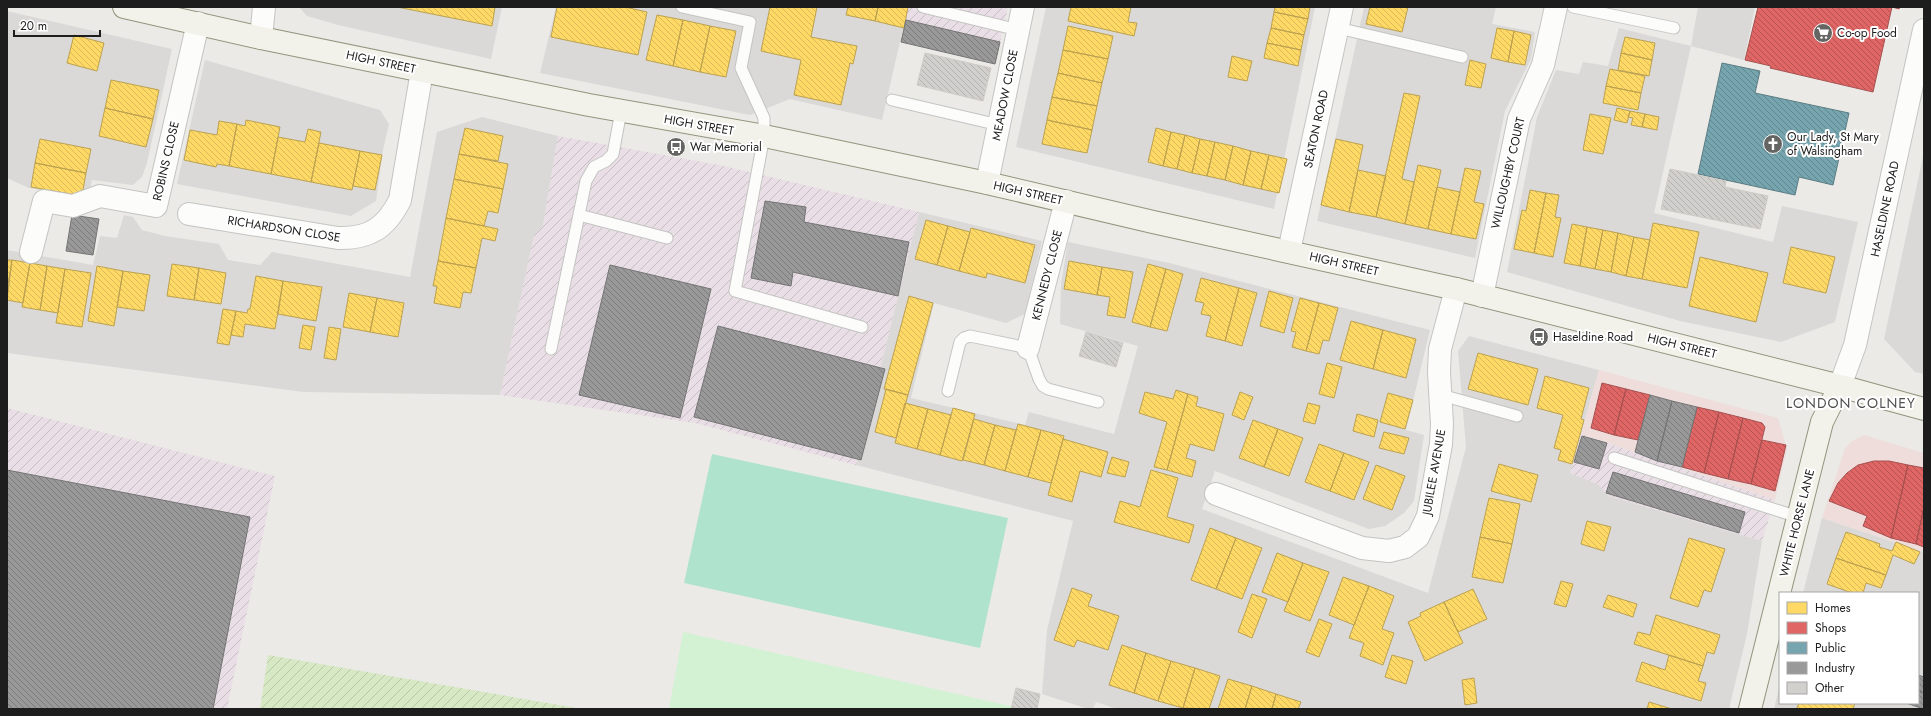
<svg xmlns="http://www.w3.org/2000/svg" width="1931" height="716" font-family="Jost,sans-serif">
<style>
.residential{fill:#dad9d7}
.commercial{fill:#eedddb}
.industrial{fill:url(#industrial-furrows)}
.park{fill:#d3f2d3}
.garden{fill:url(#garden-furrows)}
.pitch{fill:#b0e3ce}
.homes{fill:url(#homes-back-hatch);stroke:#bba150}
.shops{fill:url(#shops-back-hatch);stroke:#a65050}
.public{fill:url(#public-back-hatch);stroke:#5b7c83}
.industry{fill:url(#industry-back-hatch);stroke:#747474}
.building{fill:url(#building-back-hatch);stroke:#cecbc7}
.lines{fill:none;stroke-linecap:round;stroke-linejoin:round}
.lane-casing{stroke:#c4c4c2;stroke-width:13}
.street-casing{stroke:#c4c4c2;stroke-width:24}
.secondary-casing{stroke:#93957e;stroke-width:24}
.lane{stroke:#fcfcfb;stroke-width:11}
.street{stroke:#fcfcfb;stroke-width:22}
.secondary{stroke:#f3f2ea;stroke-width:22}
.labels{text-anchor:middle;dominant-baseline:central;stroke-width:4;stroke-linejoin:round;paint-order:stroke}
.poi-label{font-size:12px;fill:#1d1d1d;stroke:#fff;text-anchor:start}
.street-label{font-size:12px;fill:#1d1d1d;stroke:#fff}
.quarter-label{font-size:14px;letter-spacing:1px;fill:#505050;stroke:#fff}
</style>
<defs>
<pattern id="industrial-furrows" width="10" height="10" patternUnits="userSpaceOnUse"><rect width="10" height="10" fill="#e9dee5"/><path d="M-1 1l2-2M0 10L10 0M9 11l2-2" fill="none" stroke="#c7bec4"/></pattern>
<pattern id="garden-furrows" width="10" height="10" patternUnits="userSpaceOnUse"><rect width="10" height="10" fill="#d7e9c4"/><path d="M-1 1l2-2M0 10L10 0M9 11l2-2" fill="none" stroke="#b8c7a8"/></pattern>
<pattern id="homes-back-hatch" width="6" height="6" patternUnits="userSpaceOnUse"><rect width="6" height="6" fill="#ffd966"/><path d="M-1 5l2 2M0 0l6 6M5-1l2 2" fill="none" stroke="#daba58"/></pattern>
<pattern id="shops-back-hatch" width="6" height="6" patternUnits="userSpaceOnUse"><rect width="6" height="6" fill="#e06666"/><path d="M-1 5l2 2M0 0l6 6M5-1l2 2" fill="none" stroke="#b55353"/></pattern>
<pattern id="public-back-hatch" width="6" height="6" patternUnits="userSpaceOnUse"><rect width="6" height="6" fill="#76a5af"/><path d="M-1 5l2 2M0 0l6 6M5-1l2 2" fill="none" stroke="#60868e"/></pattern>
<pattern id="industry-back-hatch" width="6" height="6" patternUnits="userSpaceOnUse"><rect width="6" height="6" fill="#999"/><path d="M-1 5l2 2M0 0l6 6M5-1l2 2" fill="none" stroke="#7c7c7c"/></pattern>
<pattern id="building-back-hatch" width="6" height="6" patternUnits="userSpaceOnUse"><rect width="6" height="6" fill="#d2d0cd"/><path d="M-1 5l2 2M0 0l6 6M5-1l2 2" fill="none" stroke="#b4b2b0"/></pattern>
</defs>
<rect width="100%" height="100%" fill="#ebeae6"/>
<!-- residential -->
<path class="residential" d="M299 7H502L491 59 338 25 307 16Z
M556 7H908L882 120 790 99 750 115 540 73Z
M1046 7H1315L1274 209 1016 147Z
M1364 7H1496L1492 24 1535 32 1531 59 1505 111 1475 258 1317 221Z
M1698 7H1755L1744 60 1691 46 1654 213 1773 242 1782 206 1858 222 1835 322 1781 342 1680 321 1507 272 1537 117 1556 70 1579 74 1583 62 1608 66 1619 28 1691 46Z
M7 11 172 49 147 163 142 177 133 185 92 180 88 198 29 188 7 178Z
M205 60 380 110 389 124 383 150 376 201 351 216 177 184Z
M482 117 558 136 543 226 534 236 500 395 304 392 7 353V250L93 265 100 236 117 238 124 215 133 217 142 230 165 236 219 244 228 260 260 265 272 252 410 277 437 132Z
M1924 152V374L1915 372 1884 339Z
M919 212 1042 241 1025 314 1006 323 934 303 911 398 1025 425 1029 412 1114 434 1138 346 1060 324 1061 283 1068 242 1169 263 1430 330 1406 430 1424 435 1414 501 1404 513 1385 526 1369 529 1215 471 1202 509 1428 593 1466 447 1458 351 1469 336 1599 370 1570 473 1598 484 1609 496 1762 541 1747 634 1729 709H1117L1096 702 1093 709H1088L1042 694 1047 630 1073 521 856 465Z
M1822 518 1924 552V709H1774L1780 684V703H1918V593H1803Z"/>
<!-- commercial -->
<path class="commercial" d="M1599 370 1778 418 1787 449 1775 500 1581 434Z
M1864 435 1924 453V552L1822 518 1845 448 1852 441Z"/>
<!-- industrial -->
<path class="industrial" d="M908 7H1008L995 64 901 42Z
M558 136 719 165 919 212 856 465 695 423 500 395 534 235 543 226Z
M7 408 275 476 227 709H7Z
M1581 434 1775 500 1762 541 1609 496 1598 484 1570 473Z"/>
<!-- park -->
<path class="park" d="M683 632 1023 709H669Z"/>
<!-- garden -->
<path class="garden" d="M268 655 582 709H260Z"/>
<!-- pitch -->
<path class="pitch" d="M712 454 1008 518 980 648 684 583Z"/>
<!-- homes -->
<path class="homes" d="M397 7H495L492 26Z
M557 7H625L647 12 638 55 551 37Z
M770 7H817L811 37 857 46 853 64 850 63 841 105 794 95 801 60 761 51Z
M848 7H878L875 21 846 15Z
M878 7H908L904 28 875 21Z
M1071 7H1131L1128 22 1137 23 1134 36 1068 21Z
M1275 7H1310L1308 19 1274 12Z
M1370 7H1408L1402 32 1366 24Z
M1274 12 1308 19 1304 35 1271 28Z
M657 15 683 20 673 66 646 60Z
M683 20 710 26 700 72 673 66Z
M710 26 736 31 726 77 700 72Z
M1068 26 1113 36 1108 59 1063 50Z
M1271 28 1304 35 1301 50 1267 43Z
M1497 28 1514 31 1508 62 1491 58Z
M1514 31 1531 35 1525 65 1508 62Z
M74 35 104 43 97 71 67 63Z
M1625 37 1655 43 1652 60 1621 53Z
M1267 43 1301 50 1298 66 1264 58Z
M1063 50 1108 59 1102 83 1058 73Z
M1621 53 1652 60 1649 76 1618 70Z
M1232 56 1252 61 1247 81 1228 77Z
M1470 60 1486 64 1481 88 1465 85Z
M1610 69 1645 76 1641 93 1606 86Z
M1058 73 1102 83 1097 106 1052 97Z
M111 80 159 90 153 119 105 108Z
M1606 86 1641 93 1638 110 1603 103Z
M1404 93 1420 96 1402 179 1414 182 1405 224 1376 217Z
M1052 97 1097 106 1092 130 1047 120Z
M105 108 153 119 146 147 99 136Z
M1617 108 1630 111 1627 123 1614 120Z
M1630 111 1645 114 1642 127 1631 125 1633 118 1628 117Z
M1590 114 1611 118 1603 154 1583 150Z
M1645 114 1659 117 1657 130 1642 127Z
M246 120 280 127 271 174 229 166 237 124 245 126Z
M1047 120 1092 130 1087 153 1042 144Z
M219 121 237 124 229 166 217 164 216 167 184 160 190 130 217 135Z
M465 128 503 136 498 161 459 154Z
M1156 128 1171 132 1163 166 1148 162Z
M308 129 321 132 311 182 271 174 278 137 305 142Z
M1171 132 1185 135 1177 169 1163 166Z
M1185 135 1200 139 1192 173 1177 169Z
M40 139 91 149 86 173 35 163Z
M1200 139 1215 142 1207 176 1192 173Z
M1336 139 1363 145 1349 212 1321 205Z
M1215 142 1233 146 1225 180 1207 176Z
M319 143 360 151 352 190 311 182Z
M1233 146 1251 151 1243 185 1225 180Z
M360 151 382 155 375 190 353 186Z
M1251 151 1269 155 1261 189 1243 185Z
M459 154 508 164 503 189 454 179Z
M1269 155 1287 159 1279 193 1261 189Z
M35 163 86 173 82 196 31 187Z
M1418 165 1441 170 1428 229 1405 224Z
M1465 168 1481 171 1474 202 1484 204 1476 239 1451 234Z
M1358 170 1386 176 1376 217 1349 212Z
M454 179 503 189 498 213 488 211 484 226 446 218Z
M1437 187 1460 192 1451 234 1428 229Z
M1530 190 1546 193 1534 253 1514 249 1522 210 1526 211Z
M1546 193 1559 195 1555 217 1561 218 1553 257 1534 253Z
M446 218 498 229 495 241 482 238 476 268 438 261Z
M926 220 948 226 937 265 915 259Z
M1653 223 1699 232 1687 288 1642 279Z
M1572 224 1587 227 1580 266 1564 263Z
M948 226 970 232 959 271 937 265Z
M1587 227 1603 230 1595 269 1580 266Z
M971 228 1035 245 1025 283 987 273 986 278 959 271Z
M1603 230 1618 233 1611 272 1595 269Z
M1618 233 1634 237 1626 276 1611 272Z
M1634 237 1650 240 1642 279 1626 276Z
M1791 247 1835 257 1826 293 1783 283Z
M1700 257 1768 273 1756 322 1689 306Z
M7 260H12L7 291Z
M12 260 30 263 23 303 7 300Z
M438 261 476 268 471 293 463 292 460 308 434 303 437 286H433Z
M1069 261 1102 267 1097 295 1064 289Z
M30 263 47 266 40 310 22 307Z
M172 264 199 268 194 300 167 296Z
M1148 264 1166 269 1150 327 1132 322Z
M47 266 65 269 58 313 40 310Z
M97 266 123 271 114 326 88 321Z
M1102 267 1133 272 1125 318 1107 315 1110 297 1097 295Z
M199 268 226 273 221 304 194 300Z
M65 269 91 273 82 327 56 323Z
M1166 269 1183 274 1167 331 1150 327Z
M123 271 150 275 144 311 117 307Z
M256 276 283 281 275 329 245 324 243 337 231 335 236 311 247 313 248 309H250Z
M1201 278 1239 288 1225 341 1206 336 1211 316 1201 314 1204 303 1195 301Z
M283 281 322 287 316 321 278 314Z
M1239 288 1257 293 1242 346 1225 341Z
M1269 291 1293 298 1284 333 1260 326Z
M349 293 377 298 370 332 343 327Z
M909 296 933 303 908 395 884 389Z
M377 298 404 303 398 337 370 332Z
M1300 298 1319 303 1306 351 1292 347 1296 332 1291 331Z
M1319 303 1338 308 1329 341 1323 340 1319 354 1306 351Z
M223 309 236 311 229 345 217 343Z
M1351 321 1383 330 1373 369 1340 360Z
M303 325 315 327 311 350 299 348Z
M329 327 341 329 336 360 324 358Z
M1383 330 1416 339 1406 378 1373 369Z
M1478 353 1538 369 1528 405 1468 389Z
M1327 363 1342 367 1334 398 1319 394Z
M1545 376 1589 388 1581 419 1584 420 1572 464 1558 460 1561 450 1554 448 1563 415 1537 408Z
M886 389 908 395 896 438 875 432Z
M1176 390 1188 394 1167 470 1154 467 1167 422 1139 413 1145 392 1173 399Z
M1240 392 1253 397 1244 420 1232 415Z
M1388 393 1413 400 1405 429 1380 422Z
M1188 394 1198 397 1196 406 1224 414 1214 451 1190 444 1186 458 1196 461 1192 477 1167 470Z
M905 403 928 409 917 449 895 443Z
M1308 403 1320 406 1315 424 1303 421Z
M953 408 975 414 962 461 940 455Z
M928 409 951 415 940 455 917 449Z
M1357 414 1378 420 1374 437 1353 431Z
M974 419 995 425 984 465 963 460Z
M1253 420 1278 429 1264 467 1239 458Z
M1018 424 1041 430 1028 477 1005 471Z
M995 425 1016 430 1005 471 984 465Z
M1278 429 1303 438 1289 476 1264 467Z
M1041 430 1064 436 1051 483 1028 477Z
M1384 432 1409 438 1404 454 1379 448Z
M1063 439 1108 452 1101 477 1080 471 1072 502 1048 495Z
M1319 444 1344 453 1330 491 1305 482Z
M1344 453 1369 462 1354 500 1330 491Z
M1112 457 1129 462 1125 477 1107 473Z
M1499 464 1538 475 1531 502 1491 491Z
M1376 465 1405 476 1392 510 1363 499Z
M1151 470 1178 478 1167 517 1194 525 1189 543 1114 522 1120 501 1140 507Z
M1489 498 1520 504 1512 544 1480 537Z
M1587 521 1611 527 1604 551 1581 544Z
M1210 528 1236 538 1216 589 1191 580Z
M1846 532 1880 544 1879 547 1892 551 1896 542 1920 552 1914 564 1893 555 1886 575 1836 558Z
M1480 537 1512 544 1503 583 1472 577Z
M1236 538 1262 548 1242 599 1216 589Z
M1689 538 1725 549 1711 592 1704 590 1698 607 1670 598Z
M1277 553 1303 563 1288 602 1262 592Z
M1836 558 1886 575 1881 588 1866 583 1863 593H1852L1827 584Z
M1303 563 1329 572 1310 621 1284 611Z
M1343 577 1369 586 1354 625 1329 615Z
M1561 581 1573 584 1566 607 1554 604Z
M1369 586 1394 596 1382 629 1394 633 1383 665 1360 656 1364 643 1349 638Z
M1072 588 1092 595 1088 606 1119 616 1108 650 1077 640 1074 647 1054 640Z
M1473 589 1487 619 1458 632 1444 602Z
M1252 594 1267 599 1252 638 1238 632Z
M1608 595 1637 604 1633 617 1603 607Z
M1444 602 1463 643 1425 661 1408 622 1421 616 1420 613Z
M1656 615 1720 635 1714 654 1707 652 1703 666 1634 644 1638 632 1650 635Z
M1319 619 1332 624 1319 657 1306 652Z
M1122 645 1146 653 1134 693 1109 685Z
M1146 653 1171 661 1158 701 1134 693Z
M1392 655 1413 661 1406 684 1385 677Z
M1669 655 1703 666 1698 681 1706 683 1701 701 1636 681 1642 662 1665 670Z
M1171 661 1195 668 1183 708 1158 701Z
M1195 668 1220 676 1209 709 1183 708Z
M1474 678 1477 703 1465 705 1462 680Z
M1228 679 1252 686 1245 709H1218Z
M1252 686 1276 694 1272 709H1245Z
M1276 694 1301 702 1298 709H1272Z
M1649 702 1672 709H1647Z
M1799 703H1855L1853 709H1798L1797 708Z"/>
<!-- shops -->
<path class="shops" d="M1758 7H1900L1899 9 1892 7 1873 92 1770 68 1771 66 1745 60Z
M1602 383 1626 389 1614 435 1591 428Z
M1626 389 1650 395 1638 440 1614 435Z
M1697 407 1719 412 1704 473 1682 467Z
M1719 412 1743 418 1728 479 1704 473Z
M1743 418 1762 423 1765 427 1751 484 1728 479Z
M1762 440 1786 445 1775 491 1751 484Z
M1874 461H1889L1908 465 1891 538 1863 526 1867 516 1829 501 1838 483 1847 473 1858 465Z
M1908 465 1924 468V507L1916 544 1891 538Z
M1924 507V547L1916 544Z"/>
<!-- public -->
<path class="public" d="M1722 63 1760 71 1755 93 1849 113 1833 185 1799 177 1795 195 1698 174Z"/>
<!-- industry -->
<path class="industry" d="M906 20 1000 42 995 64 901 42Z
M765 201 806 207 804 222 909 242 898 296 793 272 791 286 751 278Z
M72 215 99 219 93 255 66 251Z
M610 265 711 289 680 418 579 395Z
M718 326 885 369 861 460 694 417Z
M1650 395 1672 401 1657 461 1635 452Z
M1672 401 1697 407 1682 467 1657 461Z
M1582 436 1607 443 1599 469 1574 462Z
M7 470 250 517 213 709H7Z
M1613 472 1745 512 1739 533 1606 493Z
M1918 675 1924 677V693L1918 691Z
M1918 691 1924 693V709L1906 703H1918Z"/>
<!-- building -->
<path class="building" d="M925 53 991 68 983 101 917 85Z
M1670 169 1726 181 1725 187 1768 196 1760 229 1661 209Z
M1086 332 1123 343 1116 367 1079 356Z
M1016 688 1040 694 1037 709H1011Z"/>
<g class="lines">
<!-- lane casing -->
<g class="lane-casing">
<path id="lane" d="M682 7 750 22 741 68 764 118V136L735 291 862 327
M923 7 1018 30
M1573 7 1674 28
M1338 28 1462 57
M892 100 999 125
M579 215 667 238
M551 349 586 181 594 167 606 161 613 154 621 111
M948 391 960 342 964 338 970 336 1028 348 1039 379 1043 386 1048 389 1098 402
M1441 395 1517 416
M1614 458 1798 517"/>
</g>
<!-- street casing -->
<g class="street-casing">
<path id="street" d="M261 38 264 7
M987 183 1023 7
M189 214 338 238C369 239 386 228 400 200L422 71
M1289 251 1342 7
M31 252 44 201 73 206 100 196 156 206 198 23
M1482 296 1519 119 1543 65 1556 7
M1028 348 1066 201
M1840 386 1855 345 1924 30
M1216 494 1362 548 1389 551 1405 547 1418 537 1428 516 1441 444 1442 424 1439 372 1440 349 1456 289"/>
</g>
<!-- secondary casing -->
<g class="secondary-casing">
<path id="secondary" d="M124 7 261 38 589 105 764 136 987 183 1153 222 1456 289 1840 386 1924 409
M1750 709 1822 422 1840 386"/>
</g>
<!-- lane -->
<use href="#lane" class="lane"/>
<!-- street -->
<use href="#street" class="street"/>
<!-- secondary -->
<use href="#secondary" class="secondary"/>
</g>
<!-- icons -->
<defs>
<g id="supermarket-disc" transform="scale(1)"><circle r="9.5" fill="#656563" stroke="#fff"/><path d="M-6-5.5h2.5l.6 2H6L4.5 2H-2.5L-4.4-4H-6ZM-1.5 3.2a1.3 1.3 0 1 0 .1 0ZM3 3.2a1.3 1.3 0 1 0 .1 0Z" fill="#fff"/></g>
<g id="church-disc" transform="scale(1)"><circle r="9.5" fill="#656563" stroke="#fff"/><path d="M-1.2-6h2.4v3.5h3.3v2.4h-3.3V6h-2.4V-.1h-3.3v-2.4h3.3Z" fill="#fff"/></g>
<g id="bus-disc" transform="scale(1)"><circle r="9.5" fill="#656563" stroke="#fff"/><path d="M-5-6H5V4H4V6H2V4H-2V6H-4V4H-5ZM-3.5-4V0h7V-4ZM-3.5 1.2v1.5H-2V1.2ZM2 1.2v1.5H3.5V1.2Z" fill="#fff"/></g>
</defs>
<g fill-rule="evenodd">
<use href="#supermarket-disc" x="1823" y="33"/>
<use href="#church-disc" x="1773" y="144"/>
<use href="#bus-disc" x="676" y="147"/>
<use href="#bus-disc" x="1539" y="337"/>
</g>
<g class="labels">
<!-- poi labels -->
<g class="poi-label">
<text x="1837" y="33">Co-op Food</text>
<text x="1787" y="137">Our Lady, St Mary<tspan x="1787" dy="14">of Walsingham</tspan></text>
<text x="690" y="147">War Memorial</text>
<text x="1553" y="337">Haseldine Road</text>
</g>
<!-- street labels -->
<g class="street-label">
<text transform="translate(381 62) rotate(12)">HIGH STREET</text>
<text transform="translate(1005 95) rotate(-79)">MEADOW CLOSE</text>
<text transform="translate(699 125) rotate(10)">HIGH STREET</text>
<text transform="translate(1316 129) rotate(-78)">SEATON ROAD</text>
<text transform="translate(166 161) rotate(-77)">ROBINS CLOSE</text>
<text transform="translate(1508 173) rotate(-77)">WILLOUGHBY COURT</text>
<text transform="translate(1028 193) rotate(13)">HIGH STREET</text>
<text transform="translate(1885 209) rotate(-78)">HASELDINE ROAD</text>
<text transform="translate(284 229) rotate(9)">RICHARDSON CLOSE</text>
<text transform="translate(1344 264) rotate(13)">HIGH STREET</text>
<text transform="translate(1047 275) rotate(-76)">KENNEDY CLOSE</text>
<text transform="translate(1682 346) rotate(14)">HIGH STREET</text>
<text transform="translate(1434 472) rotate(-80)">JUBILEE AVENUE</text>
<text transform="translate(1797 523) rotate(-76)">WHITE HORSE LANE</text>
</g>
<!-- quarter labels -->
<g class="quarter-label">
<text x="1851" y="403">LONDON COLNEY</text>
</g>
</g>
<!-- border -->
<rect width="1931" height="716" fill="none" stroke="#1d1d1d" stroke-width="16"/>
<!-- legend -->
<rect x="1779" y="592" width="140" height="112" fill="#ffffff" stroke="#a5a5a5"/>
<rect x="1787" y="602" width="20" height="12" fill="#ffd966" stroke="#a5a5a5"/>
<text x="1815" y="612" font-size="12" fill="#1d1d1d">Homes</text>
<rect x="1787" y="622" width="20" height="12" fill="#e06666" stroke="#a5a5a5"/>
<text x="1815" y="632" font-size="12" fill="#1d1d1d">Shops</text>
<rect x="1787" y="642" width="20" height="12" fill="#76a5af" stroke="#a5a5a5"/>
<text x="1815" y="652" font-size="12" fill="#1d1d1d">Public</text>
<rect x="1787" y="662" width="20" height="12" fill="#999999" stroke="#a5a5a5"/>
<text x="1815" y="672" font-size="12" fill="#1d1d1d">Industry</text>
<rect x="1787" y="682" width="20" height="12" fill="#d2d0cd" stroke="#a5a5a5"/>
<text x="1815" y="692" font-size="12" fill="#1d1d1d">Other</text>
<!-- scale -->
<path d="M14 30v6h86v-6" fill="none" stroke="#1d1d1d" stroke-width="2"/>
<text x="20" y="30" font-size="12" fill="#1d1d1d" stroke="#ffffff" stroke-width="3" paint-order="stroke">20 m</text>
</svg>
